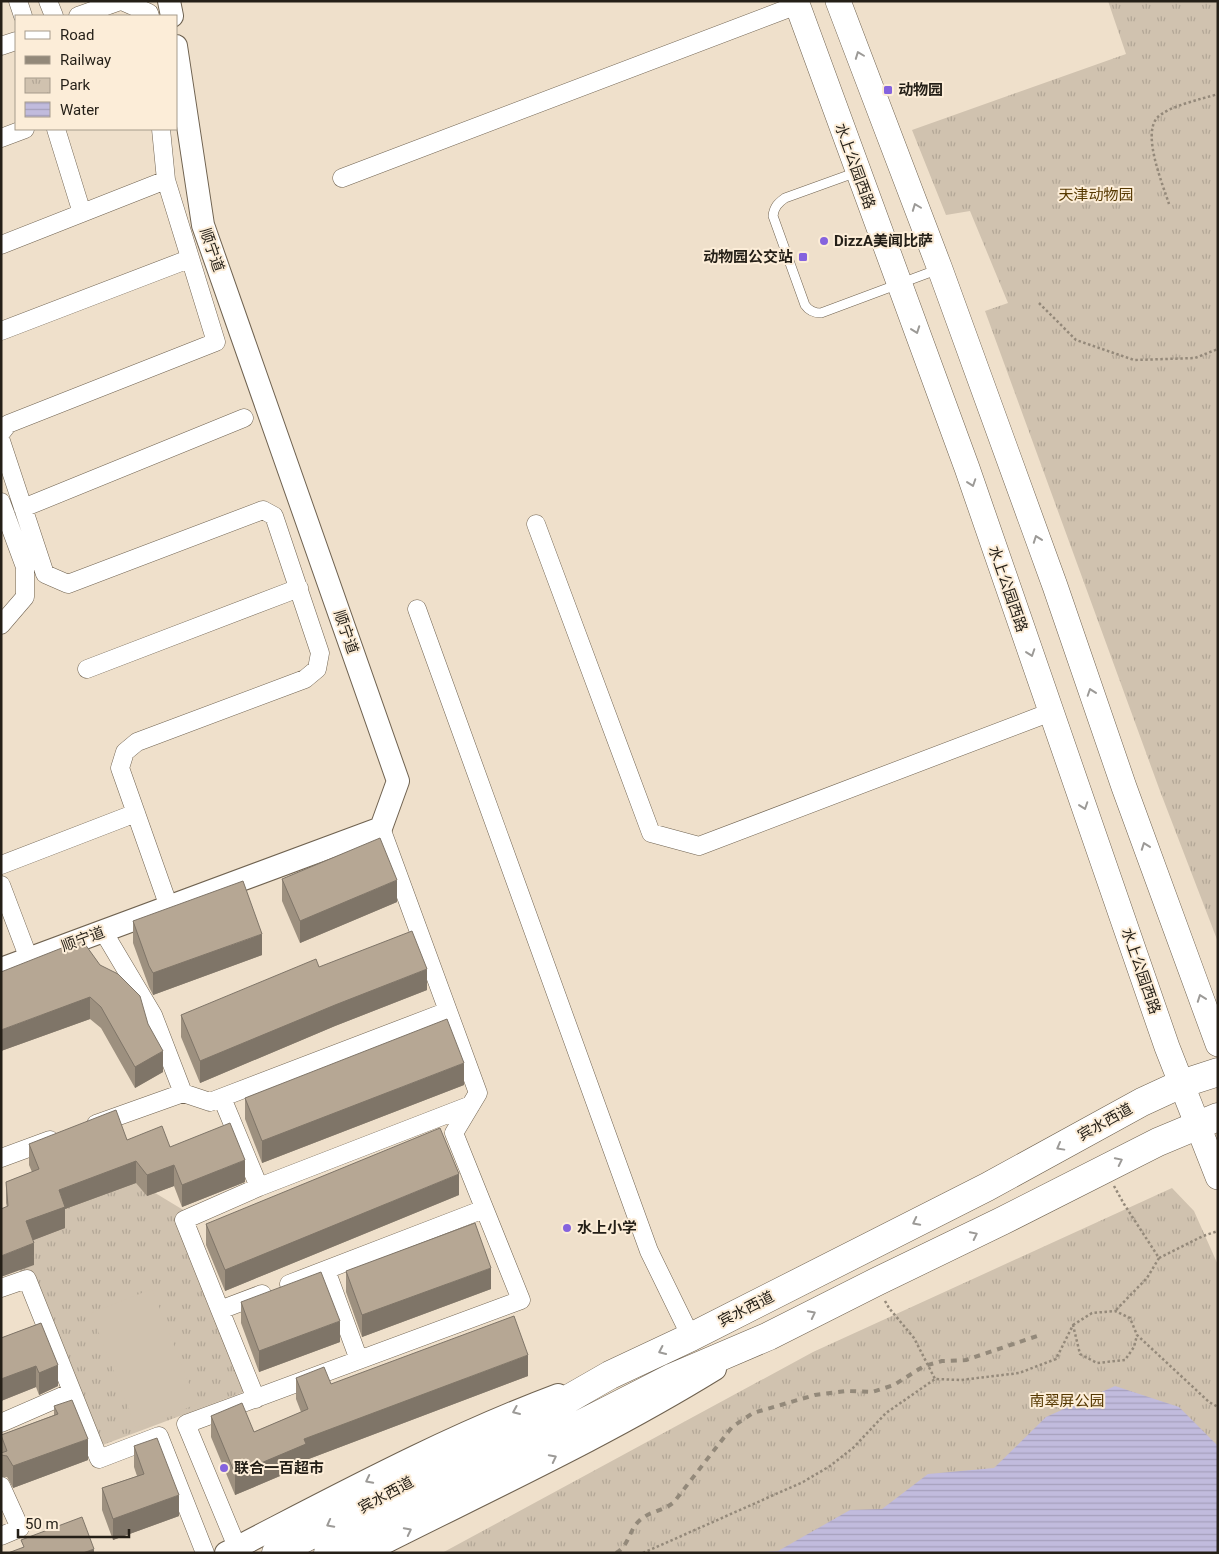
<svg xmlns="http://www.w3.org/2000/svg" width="1219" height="1554" font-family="Roboto,'Noto Sans SC',sans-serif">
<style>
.park{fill:url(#park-tufts)}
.garden{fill:#d0c2af}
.water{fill:url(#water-rules)}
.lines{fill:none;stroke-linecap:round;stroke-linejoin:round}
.service-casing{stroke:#6f6250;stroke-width:10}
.minor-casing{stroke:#6f6250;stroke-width:19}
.tertiary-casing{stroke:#6f6250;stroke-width:24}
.secondary-casing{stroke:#6f6250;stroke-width:26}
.primary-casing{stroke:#6f6250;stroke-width:29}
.path{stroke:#94897a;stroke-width:2.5;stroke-dasharray:2.5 2.5;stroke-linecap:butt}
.service{stroke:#fff;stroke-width:9}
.minor{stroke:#fff;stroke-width:18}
.tertiary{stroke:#fff;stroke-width:22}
.secondary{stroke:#fff;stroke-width:25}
.primary{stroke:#fff;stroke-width:28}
.rail{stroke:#93897a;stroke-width:4;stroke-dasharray:6 6;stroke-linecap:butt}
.wall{fill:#9d907f}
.shaded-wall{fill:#7f7568}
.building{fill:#b6a794;stroke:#7f7568}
.oneway{stroke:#9c9a97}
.poi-dot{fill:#8563de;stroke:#fcedd8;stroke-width:2}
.labels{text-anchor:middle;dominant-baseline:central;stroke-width:4;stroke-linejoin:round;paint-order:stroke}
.poi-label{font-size:15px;font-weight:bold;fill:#241f17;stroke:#fcedd8;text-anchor:start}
.street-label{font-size:15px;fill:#241f17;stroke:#fcedd8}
.park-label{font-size:15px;fill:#563801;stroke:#fcedd8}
</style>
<defs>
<pattern id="park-tufts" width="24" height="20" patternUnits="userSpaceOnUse" patternTransform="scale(1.25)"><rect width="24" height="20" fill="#d0c2af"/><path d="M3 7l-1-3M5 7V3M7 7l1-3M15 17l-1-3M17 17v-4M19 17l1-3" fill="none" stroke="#b2a696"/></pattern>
<pattern id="water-rules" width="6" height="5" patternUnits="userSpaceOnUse" patternTransform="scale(1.25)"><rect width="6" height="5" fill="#c1bbdd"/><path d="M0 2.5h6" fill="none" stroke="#a6a0bd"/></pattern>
</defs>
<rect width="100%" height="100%" fill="#efe0cb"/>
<!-- park -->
<path class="park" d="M1108 1H1218V942L1160 791 985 311 1008 303 970 211 946 215 912 130 1126 54Z
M127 1176 185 1211 249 1390 92 1449 18 1275 48 1209Z
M1172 1188 1194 1211 1218 1265V1553H442L813 1352Z"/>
<!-- garden -->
<path class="garden" d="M152 1289 197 1404 136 1428 91 1313Z"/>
<!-- water -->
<path class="water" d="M1115 1386 1179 1407 1218 1446V1553H745L778 1551 850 1510 882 1509 928 1474 994 1468 1046 1417Z"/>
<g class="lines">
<!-- service casing -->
<g class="service-casing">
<path id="service" d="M857 172 785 198C778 203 774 207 773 216L805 305C809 311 814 313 821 313L939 269"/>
</g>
<!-- minor casing -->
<g class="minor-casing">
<path id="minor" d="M18 1 23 16
M48 1 54 16
M122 1 149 13 150 16
M78 16 120 1
M1 46 16 41
M56 129 82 213
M1 138 25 129
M342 178 797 5
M1 245 166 180
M1 331 189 259
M1 433 8 424 216 342 166 180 161 129
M1 441 45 574 68 584 263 510 274 516 320 653 317 669 305 679 137 742 125 752 120 768 169 907
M1 502 25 567V597L1 625
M23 508 244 418
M536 524 651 833 699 846 1051 712
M417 609 649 1251 691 1337
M87 669 299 588
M1 865 136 813
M1 885 29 959
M183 1093 210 1102 448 1011
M222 1098 259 1187 471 1105
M96 1124 183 1093 153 1015 103 931
M1 1158 50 1140
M259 1187 184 1220 220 1310 262 1294
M326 1270 359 1360
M289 1284 484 1209
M1 1288 27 1279 99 1459 159 1436 205 1553
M220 1310 256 1399
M1 1423 72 1392
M1 1486 20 1528 1 1536
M237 1547 186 1424 521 1300 454 1133 478 1093 381 828"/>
</g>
<!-- tertiary casing -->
<g class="tertiary-casing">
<path id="tertiary" d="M169 1 172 16
M1 969 381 828 398 781 203 225 176 46
M226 1553C335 1497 443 1438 558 1395
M364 1553C482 1493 603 1438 715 1369"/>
</g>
<!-- secondary casing -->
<g class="secondary-casing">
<path id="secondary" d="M796 1 967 468 1167 1047 1218 1177
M838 1 940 269 1055 586 1124 787 1218 1044"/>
</g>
<!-- primary casing -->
<g class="primary-casing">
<path id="primary" d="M276 1553 528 1422 610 1375 691 1337 987 1187 1142 1102 1181 1084 1218 1072
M328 1553 673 1377 769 1336 876 1282 1002 1221 1158 1142 1218 1117"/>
</g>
<!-- path -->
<path class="path" d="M1169 204C1163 185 1142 135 1157 118 1168 106 1202 99 1218 94
M1039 303 1076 340 1134 360 1195 358 1218 349
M1114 1186 1124 1204 1159 1258 1147 1278 1115 1311
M1159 1258 1203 1236 1218 1231
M885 1301 889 1308 914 1338 935 1379
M1073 1325 1092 1313 1115 1311 1130 1318 1137 1335 1209 1402 1218 1407
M643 1553 803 1482 830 1466 853 1448 886 1413 935 1379 961 1380 1019 1373 1056 1359 1073 1325 1080 1354 1097 1363 1125 1360 1134 1347 1137 1335"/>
<!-- service -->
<use href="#service" class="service"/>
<!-- minor -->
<use href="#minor" class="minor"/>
<!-- tertiary -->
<use href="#tertiary" class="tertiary"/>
<!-- secondary -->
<use href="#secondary" class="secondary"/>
<!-- primary -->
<use href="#primary" class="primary"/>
<!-- rail -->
<path class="rail" d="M616 1553C629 1546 629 1530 639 1521 649 1511 664 1511 674 1502L732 1427 753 1413 815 1395 847 1391 872 1392 894 1385 924 1366 942 1361 966 1360 1040 1335"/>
</g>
<!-- wall -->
<path class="wall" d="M282 879 397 902 300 943 282 901Z
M133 921 262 955 153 995 149 987 133 943Z
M100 965 148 1024 163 1072 135 1088 101 1028 90 1019 1 1051Z
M319 967 427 990 335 1026 200 1083 181 1037V1015Z
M464 1085 262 1163 245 1119V1098Z
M127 1140 170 1147 245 1182 182 1207 174 1186 147 1196 136 1183 65 1209V1228L33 1240 34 1265 7 1207 6 1203V1182L32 1172 29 1165V1144Z
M459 1195 225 1291 206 1245V1224Z
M346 1271 491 1289 362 1337 346 1292Z
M241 1302 340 1342 259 1372 241 1323Z
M41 1323 58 1386 39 1395 36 1387 1 1401V1338Z
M528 1376 306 1460V1465L235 1495 211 1437V1416L254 1432 301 1412 296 1399V1378L331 1384Z
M54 1406 88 1460 13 1488 7 1477H1V1435L54 1415Z
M134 1446 179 1516 113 1540 102 1510V1488L137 1476 134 1467Z"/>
<!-- shaded-wall -->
<path class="shaded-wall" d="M397 880V902L300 943V921Z
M262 934V955L153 995V973Z
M427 969V990L335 1026 200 1083V1061L335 1005Z
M90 997V1019L1 1051V1030Z
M163 1051V1072L135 1088V1067Z
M464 1063V1085L262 1163V1141Z
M245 1160V1182L182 1207V1185Z
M136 1161V1183L65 1209V1228L26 1243V1221L59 1190Z
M174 1165V1186L147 1196V1175Z
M459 1174V1195L225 1291V1270Z
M34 1243V1265L1 1277V1256Z
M491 1268V1289L362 1337V1315Z
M340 1321V1342L259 1372V1351Z
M528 1355V1376L306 1460V1465L235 1495V1474L304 1439Z
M58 1365V1386L39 1395V1373Z
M36 1366V1387L1 1401V1379Z
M88 1439V1460L13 1488V1466Z
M1 1493H2V1514H1Z
M179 1495V1516L113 1540V1519Z
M94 1549V1553H83Z"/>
<!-- building -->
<path class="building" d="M380 838 397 880 300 921 282 879Z
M243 881 262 934 153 973 149 966 133 921Z
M412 931 427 969 335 1005 200 1061 181 1015 316 959 319 967Z
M82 940 100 965 118 974 140 996 148 1024 163 1051 135 1067 101 1007 90 997 1 1030V972Z
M447 1019 464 1063 262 1141 245 1098Z
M116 1110 127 1140 162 1126 170 1147 230 1123 245 1160 182 1185 174 1165 147 1175 136 1161 59 1190 65 1207 26 1221 34 1243 1 1256V1209L8 1206 6 1182 39 1169 29 1144Z
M440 1128 459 1174 225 1270 206 1224Z
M475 1223 491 1268 362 1315 346 1271Z
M321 1272 340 1321 259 1351 241 1302Z
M514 1316 528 1355 304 1439 306 1444 235 1474 211 1416 242 1403 254 1432 308 1409 296 1378 324 1367 331 1384Z
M41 1323 58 1365 39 1373 36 1366 1 1379V1338Z
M72 1400 88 1439 13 1466 7 1456 1 1455V1453L7 1451 1 1435 58 1414 54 1406Z
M157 1438 179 1495 113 1519 102 1488 144 1474 134 1446Z
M82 1517 94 1549 83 1553H8L24 1547 21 1540Z"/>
<!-- one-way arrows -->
<defs><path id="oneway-chevron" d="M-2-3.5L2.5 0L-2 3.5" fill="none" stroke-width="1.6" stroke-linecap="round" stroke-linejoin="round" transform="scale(1.25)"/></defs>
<g class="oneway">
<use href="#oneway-chevron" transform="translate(859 55) rotate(-111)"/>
<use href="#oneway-chevron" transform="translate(916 207) rotate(-111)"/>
<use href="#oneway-chevron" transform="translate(916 330) rotate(70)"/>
<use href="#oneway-chevron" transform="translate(972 483) rotate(71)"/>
<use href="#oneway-chevron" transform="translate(1037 539) rotate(-110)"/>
<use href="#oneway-chevron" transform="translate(1031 653) rotate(71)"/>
<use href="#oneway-chevron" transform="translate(1091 692) rotate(-109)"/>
<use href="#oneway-chevron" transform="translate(1084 806) rotate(71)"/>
<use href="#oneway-chevron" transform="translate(1145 846) rotate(-110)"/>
<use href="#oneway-chevron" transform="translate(1201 998) rotate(-110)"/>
<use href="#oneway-chevron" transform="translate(1060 1147) rotate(151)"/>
<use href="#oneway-chevron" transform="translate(1119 1161) rotate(-26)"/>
<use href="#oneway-chevron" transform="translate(916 1222) rotate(153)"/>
<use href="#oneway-chevron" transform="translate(974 1235) rotate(-26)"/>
<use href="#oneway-chevron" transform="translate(812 1314) rotate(-27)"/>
<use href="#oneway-chevron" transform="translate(662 1351) rotate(155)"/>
<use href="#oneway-chevron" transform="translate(516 1411) rotate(157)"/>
<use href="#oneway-chevron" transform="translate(553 1458) rotate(-27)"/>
<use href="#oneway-chevron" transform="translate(369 1480) rotate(153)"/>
<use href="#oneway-chevron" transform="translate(330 1524) rotate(152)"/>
<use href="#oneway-chevron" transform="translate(408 1531) rotate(-27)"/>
</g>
<!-- markers -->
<g class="poi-dot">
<rect x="883" y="85" width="10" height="10" rx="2.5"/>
<circle cx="824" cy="241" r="5"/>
<rect x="798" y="252" width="10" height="10" rx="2.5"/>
<circle cx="567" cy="1228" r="5"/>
<circle cx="224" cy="1468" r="5"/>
</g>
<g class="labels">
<!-- poi labels -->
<g class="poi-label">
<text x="898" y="90">动物园</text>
<text x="834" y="241">DizzA美闻比萨</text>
<text x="793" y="257" text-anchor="end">动物园公交站</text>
<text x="577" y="1228">水上小学</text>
<text x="234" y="1468">联合一百超市</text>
</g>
<!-- street labels -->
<g class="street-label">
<text transform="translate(855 166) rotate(70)">水上公园西路</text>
<text transform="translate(212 250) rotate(71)">顺宁道</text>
<text transform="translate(1008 589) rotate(71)">水上公园西路</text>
<text transform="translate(346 632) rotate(71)">顺宁道</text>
<text transform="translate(83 939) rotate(-20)">顺宁道</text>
<text transform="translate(1141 971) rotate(71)">水上公园西路</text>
<text transform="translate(1105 1122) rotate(-29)">宾水西道</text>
<text transform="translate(746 1309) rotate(-27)">宾水西道</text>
<text transform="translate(386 1495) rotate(-28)">宾水西道</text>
</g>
<!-- park labels -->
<g class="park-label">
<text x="1096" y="195">天津动物园</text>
<text x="1067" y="1401">南翠屏公园</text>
</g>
</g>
<!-- border -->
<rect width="1219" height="1554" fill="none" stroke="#241f17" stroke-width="5"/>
<!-- legend -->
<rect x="15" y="15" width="162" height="115" fill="#fcedd8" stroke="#a69b8b"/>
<rect x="25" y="31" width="25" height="8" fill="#ffffff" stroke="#a69b8b"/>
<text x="60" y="40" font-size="15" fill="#241f17">Road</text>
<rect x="25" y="56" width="25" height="8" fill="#93897a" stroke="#a69b8b"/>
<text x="60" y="65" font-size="15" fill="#241f17">Railway</text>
<rect x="25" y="78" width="25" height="15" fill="url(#park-tufts)" stroke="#a69b8b"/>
<text x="60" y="90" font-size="15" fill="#241f17">Park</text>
<rect x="25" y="102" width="25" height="15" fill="url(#water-rules)" stroke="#a69b8b"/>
<text x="60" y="115" font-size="15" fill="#241f17">Water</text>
<!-- scale -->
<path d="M18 1529v8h111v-8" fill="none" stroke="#241f17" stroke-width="2.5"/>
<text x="25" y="1529" font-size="15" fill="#241f17" stroke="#fcedd8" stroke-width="4" paint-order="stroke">50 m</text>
</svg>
